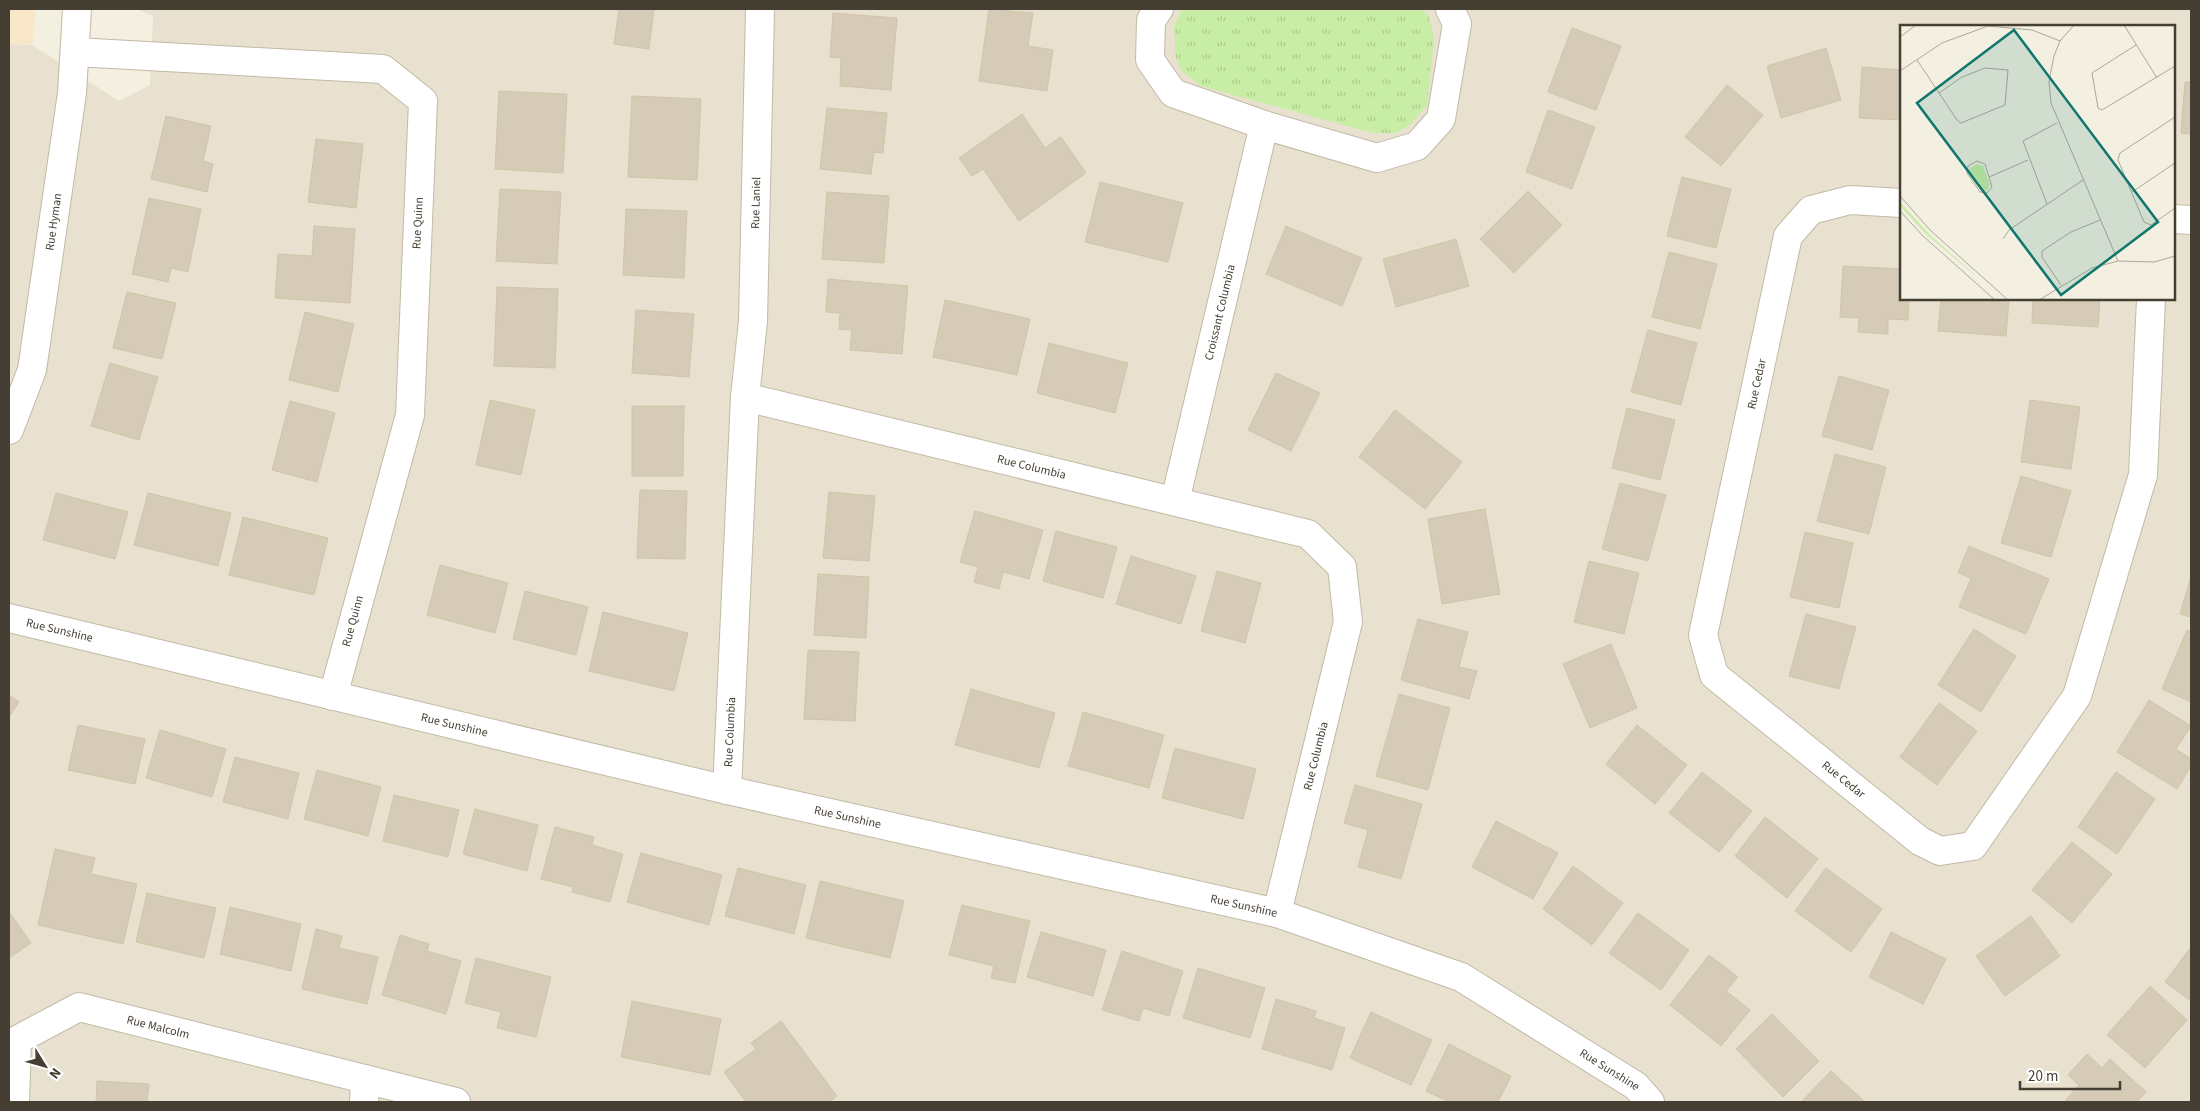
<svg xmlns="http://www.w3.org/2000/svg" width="2200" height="1111" font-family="'Source Sans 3',sans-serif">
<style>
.residential{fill:#e8e1cf;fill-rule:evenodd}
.commercial{fill:#f9e7c9}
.grass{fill:url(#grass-tufts)}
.building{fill:#d5cbb6;stroke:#d1c4a8}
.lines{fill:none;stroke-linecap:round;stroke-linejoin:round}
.minor-casing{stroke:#c2baa6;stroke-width:30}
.minor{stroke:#fff;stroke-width:28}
.labels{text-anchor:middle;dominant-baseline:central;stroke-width:4.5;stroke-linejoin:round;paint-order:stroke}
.street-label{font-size:12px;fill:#453e32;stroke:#fff}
.inset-road{fill:none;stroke:#ada89b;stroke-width:1}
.view{fill:#0f766e;fill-opacity:0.15;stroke:#0f766e;stroke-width:2.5}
.inset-edge{fill:none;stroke:#453e32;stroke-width:2.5}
</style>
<defs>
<pattern id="grass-tufts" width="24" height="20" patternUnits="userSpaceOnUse" patternTransform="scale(1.25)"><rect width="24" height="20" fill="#c8eda5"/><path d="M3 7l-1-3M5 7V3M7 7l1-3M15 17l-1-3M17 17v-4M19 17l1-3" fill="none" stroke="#adcc8e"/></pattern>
</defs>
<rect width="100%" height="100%" fill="#f3efe1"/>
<!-- residential -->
<path class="residential" d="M137 9H2191V1102H9V44L32 45 119 101 150 85 153 16ZM1901 26H2174V299H1901Z"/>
<!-- commercial -->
<path class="commercial" d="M9 9H36L32 45 9 44Z"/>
<!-- grass -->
<path class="grass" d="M1182 9H1420L1429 16 1434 38 1427 105 1411 124 1396 133H1373L1201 86 1181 70 1176 59 1174 26Z"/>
<!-- building -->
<path class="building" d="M615 9H654L649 49 614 44 619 9Z
M989 9 1033 13 1028 46 1053 50 1047 91 979 81Z
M833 13 897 18 891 90 840 86 841 58 830 57Z
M1572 28 1621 46 1596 110 1548 92Z
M1826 48 1841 100 1781 118 1767 66Z
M1862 67 1901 70V120L1859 118Z
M2185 82H2191V134L2181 133Z
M1727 85 1763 115 1721 166 1685 137Z
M499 91 567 94 563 173 495 169Z
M632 96 701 99 697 180 628 177Z
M827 108 887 113 883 153 874 152 871 174 820 169Z
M1548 110 1595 127 1572 189 1526 172Z
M1022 114 1045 148 1061 137 1086 173 1019 221 983 169 972 176 959 158Z
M166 116 211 126 203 161 213 164 207 192 151 179Z
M316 139 363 144 356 208 308 202Z
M1682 177 1731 189 1716 248 1667 236Z
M1100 182 1183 203 1168 262 1085 242Z
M500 189 561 192 557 264 496 261Z
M1528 191 1562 225 1514 273 1480 239Z
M827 192 889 196 884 263 822 259Z
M149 198 201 209 188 272 171 268 168 282 132 274Z
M626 209 687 211 684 278 623 275Z
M314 226 355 229 350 303 275 298 278 254 312 256Z
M1286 226 1362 258 1342 306 1266 274Z
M1456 239 1469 286 1396 307 1383 259Z
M1669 252 1717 264 1700 329 1652 317Z
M1843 266 1901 269V299H1909L1908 320 1888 319V334L1858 332 1859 318 1840 317Z
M828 279 908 286 902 354 850 350 852 330 839 329 840 313 826 312Z
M497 287 558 289 555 368 494 366Z
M127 292 176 303 162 359 113 348Z
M1941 299H2009L2006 336 1938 331Z
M2033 299H2100L2098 327 2032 323Z
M945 300 1030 319 1017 375 933 357Z
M636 310 694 314 689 377 632 373Z
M305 312 354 324 338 392 289 380Z
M1648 330 1697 343 1681 405 1631 392Z
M1049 343 1128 363 1115 413 1037 393Z
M110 363 158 377 139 440 91 426Z
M1276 373 1320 393 1291 451 1248 430Z
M1839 376 1889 390 1872 450 1822 436Z
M490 400 535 410 521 475 476 465Z
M2030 400 2080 407 2071 469 2021 462Z
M290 401 335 413 317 482 272 470Z
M632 406H684L683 476H632Z
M1627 408 1675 420 1660 480 1612 468Z
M1395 410 1462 462 1425 509 1359 457Z
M1835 454 1886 467 1869 534 1817 521Z
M2021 476 2071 491 2051 557 2001 543Z
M1620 483 1666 495 1648 561 1602 549Z
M640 490 687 491 685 559 637 558Z
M829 492 875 496 869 561 823 558Z
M56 493 128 512 115 559 43 540Z
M148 493 231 513 218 566 134 545Z
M1485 509 1500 594 1442 604 1428 519Z
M975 511 1043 530 1029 579 1003 572 999 589 974 582 978 567 960 562Z
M243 517 328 538 314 595 229 575Z
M1056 531 1117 547 1103 598 1043 581Z
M1805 532 1853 543 1839 608 1790 597Z
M1969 546 2049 579 2026 634 1959 607 1971 578 1958 573Z
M1131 556 1196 576 1181 624 1116 604Z
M1589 561 1639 573 1624 634 1574 622Z
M440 565 508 583 495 633 427 615Z
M1217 571 1261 583 1245 643 1201 631Z
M818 574 869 577 866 638 814 635Z
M2191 577V617L2180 614Z
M525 591 588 607 576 655 513 639Z
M603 612 688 633 674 691 589 671Z
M1806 614 1856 627 1839 689 1789 676Z
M1418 619 1468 632 1459 667 1477 671 1469 699 1401 680Z
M1974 629 2016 656 1981 712 1938 685Z
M2187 630 2191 632V702L2162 689Z
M1611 644 1637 708 1590 728 1563 664Z
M808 650 859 652 855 721 804 719Z
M971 689 1055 713 1039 768 955 745Z
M1399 694 1450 708 1428 790 1376 776Z
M9 695 19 702 9 717Z
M2149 700 2191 726 2176 749 2191 759V766L2177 789 2117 752Z
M1939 703 1977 731 1937 785 1900 757Z
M1083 712 1164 735 1149 788 1068 766Z
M78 725 145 739 135 784 68 770Z
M1637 725 1687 765 1655 804 1606 764Z
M160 730 226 749 212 797 146 778Z
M1175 748 1256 769 1243 819 1162 798Z
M235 757 299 773 288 819 223 802Z
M317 770 381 787 368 836 304 819Z
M1702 772 1752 811 1719 852 1669 813Z
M2116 772 2155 799 2117 854 2078 827Z
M1355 785 1422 804 1401 879 1358 867 1368 830 1344 823Z
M394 795 459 810 448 857 383 841Z
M475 809 538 825 527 871 463 854Z
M1765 817 1818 859 1787 898 1735 856Z
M1496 821 1558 853 1533 899 1472 867Z
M555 827 594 837 592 845 623 854 610 902 572 892 573 887 541 879Z
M2072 842 2112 874 2072 923 2032 890Z
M55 849 95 858 91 874 137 884 123 944 38 925Z
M641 853 722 875 709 925 627 902Z
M1573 866 1623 903 1592 945 1543 909Z
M738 868 806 885 794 934 725 916Z
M1826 868 1882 909 1851 952 1795 911Z
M820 881 904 901 890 958 806 938Z
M147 893 216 908 204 958 136 942Z
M962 905 1030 921 1015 983 991 978 994 966 949 955Z
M230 907 301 924 291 971 220 954Z
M9 912 31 943 9 958Z
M1638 913 1689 950 1661 990 1609 953Z
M2031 916 2060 956 2005 996 1976 956Z
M316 929 342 936 339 948 378 957 367 1004 302 989Z
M1041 932 1106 950 1093 996 1027 977Z
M1891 932 1946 959 1923 1004 1869 977Z
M400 935 429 944 427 951 461 961 446 1014 382 995Z
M2191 947V1001L2165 982Z
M1122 951 1183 971 1169 1016 1143 1008 1139 1021 1102 1010Z
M1709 955 1738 977 1726 991 1750 1010 1721 1046 1670 1005Z
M476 958 551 977 536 1037 497 1028 501 1012 465 1003Z
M1198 968 1265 988 1250 1038 1183 1018Z
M2150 986 2187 1020 2145 1068 2107 1035Z
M1276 999 1316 1011 1314 1018 1345 1028 1332 1070 1262 1049Z
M632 1001 721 1019 710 1075 621 1057Z
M1371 1012 1432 1040 1411 1085 1350 1058Z
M1772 1014 1819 1061 1783 1097 1736 1049Z
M781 1021 837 1096 829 1102H746L724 1072 756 1049 751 1043Z
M1449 1044 1511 1076 1498 1102H1449L1426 1091Z
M2087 1054 2102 1068 2110 1059 2146 1092 2137 1102H2064L2079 1085 2068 1075Z
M1831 1071 1865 1102H1801Z
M97 1081 149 1084 147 1102H96Z"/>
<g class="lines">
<!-- minor casing -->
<g class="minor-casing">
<g id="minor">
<path d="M1159 9 1151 20 1150 60 1173 93 1264 125 1377 158 1417 146 1441 119 1457 24 1450 9"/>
<path d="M75 52 383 69 423 101 410 415 333 696"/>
<path id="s1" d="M1901 203 1850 200 1811 210 1788 236 1703 635 1714 675 1920 841 1940 851 1973 846 2077 696 2143 475 2151 299"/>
<path d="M2174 219 2191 220"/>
<path id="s2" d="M745 397 1308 534 1342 567 1348 622 1277 913"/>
<path id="s3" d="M9 430 32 370 72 93 77 9"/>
<path id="s4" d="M1175 501 1264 125"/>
<path id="s5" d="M9 618 727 790 1277 913 1461 977 1636 1086 1650 1102"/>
<path id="s6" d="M727 790 745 397 753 321 760 9"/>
<path id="s7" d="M15 1102 17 1040 79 1007 456 1102"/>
<path d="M364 1102 365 1079"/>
</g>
</g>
<!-- minor -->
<use href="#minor" class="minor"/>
</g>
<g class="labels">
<!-- street labels -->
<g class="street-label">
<text stroke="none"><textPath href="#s6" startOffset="588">Rue Laniel</textPath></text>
<text stroke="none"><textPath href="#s3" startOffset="214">Rue Hyman</textPath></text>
<text transform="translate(418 223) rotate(-87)">Rue Quinn</text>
<text stroke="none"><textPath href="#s4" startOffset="194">Croissant Columbia</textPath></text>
<text transform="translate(1757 384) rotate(-78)">Rue Cedar</text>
<text stroke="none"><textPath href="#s2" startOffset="295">Rue Columbia</textPath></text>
<text transform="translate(353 621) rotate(-75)">Rue Quinn</text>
<text stroke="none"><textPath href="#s5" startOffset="52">Rue Sunshine</textPath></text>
<text stroke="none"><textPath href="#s5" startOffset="458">Rue Sunshine</textPath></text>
<text stroke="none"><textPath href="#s6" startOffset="58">Rue Columbia</textPath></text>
<text transform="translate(1316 756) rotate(-76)">Rue Columbia</text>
<text stroke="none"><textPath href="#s1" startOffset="742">Rue Cedar</textPath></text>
<text stroke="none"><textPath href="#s5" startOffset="862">Rue Sunshine</textPath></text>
<text stroke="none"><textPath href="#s5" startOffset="1268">Rue Sunshine</textPath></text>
<text stroke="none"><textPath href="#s7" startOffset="214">Rue Malcolm</textPath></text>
<text stroke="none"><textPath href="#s5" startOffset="1672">Rue Sunshine</textPath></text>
</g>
</g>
<!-- overview -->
<g transform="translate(1900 25)">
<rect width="275" height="275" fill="#f3efe1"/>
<path d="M77 139 83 141 90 160 86 166 80 165 69 148V144ZM0 177 31 211 83 257 27 210 0 181Z" fill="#c8eda5"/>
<path class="inset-road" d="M174 0 160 16 154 31 149 56 151 78 218 236M224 0 257 53M0 12 16 0M236 20 192 48 198 83 202 85 275 41M17 35 57 95 61 98 105 80 108 45 85 43 62 52 39 68M0 46 42 18 88 1 132 5 160 16M275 92 220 128 218 135 244 197 251 200 275 183M77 136 85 139 89 152 92 162 87 168 80 167 67 148 68 141ZM89 152 128 135M232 167 275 138M0 171 30 205 108 275M147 179 123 116 157 98M0 186 23 211 95 275M103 214 109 205 183 155M161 260 142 232V226L171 207 200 195M139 275 192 243 218 236 254 237 275 231"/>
<path class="view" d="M114 5 258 197 161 270 17 78Z"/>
<rect width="275" height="275" class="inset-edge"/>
</g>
<!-- border -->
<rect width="2200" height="1111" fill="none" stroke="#453e32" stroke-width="20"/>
<!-- north arrow -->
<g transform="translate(45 1066) rotate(127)" stroke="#ffffff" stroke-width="4" paint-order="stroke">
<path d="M0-4L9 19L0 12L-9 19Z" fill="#453e32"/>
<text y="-8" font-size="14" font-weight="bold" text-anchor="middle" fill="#453e32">N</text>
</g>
<!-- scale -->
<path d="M2020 1081v8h100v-8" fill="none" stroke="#453e32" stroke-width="2.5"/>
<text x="2028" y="1081" font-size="15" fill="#453e32" stroke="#ffffff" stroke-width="4" paint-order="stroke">20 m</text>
</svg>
